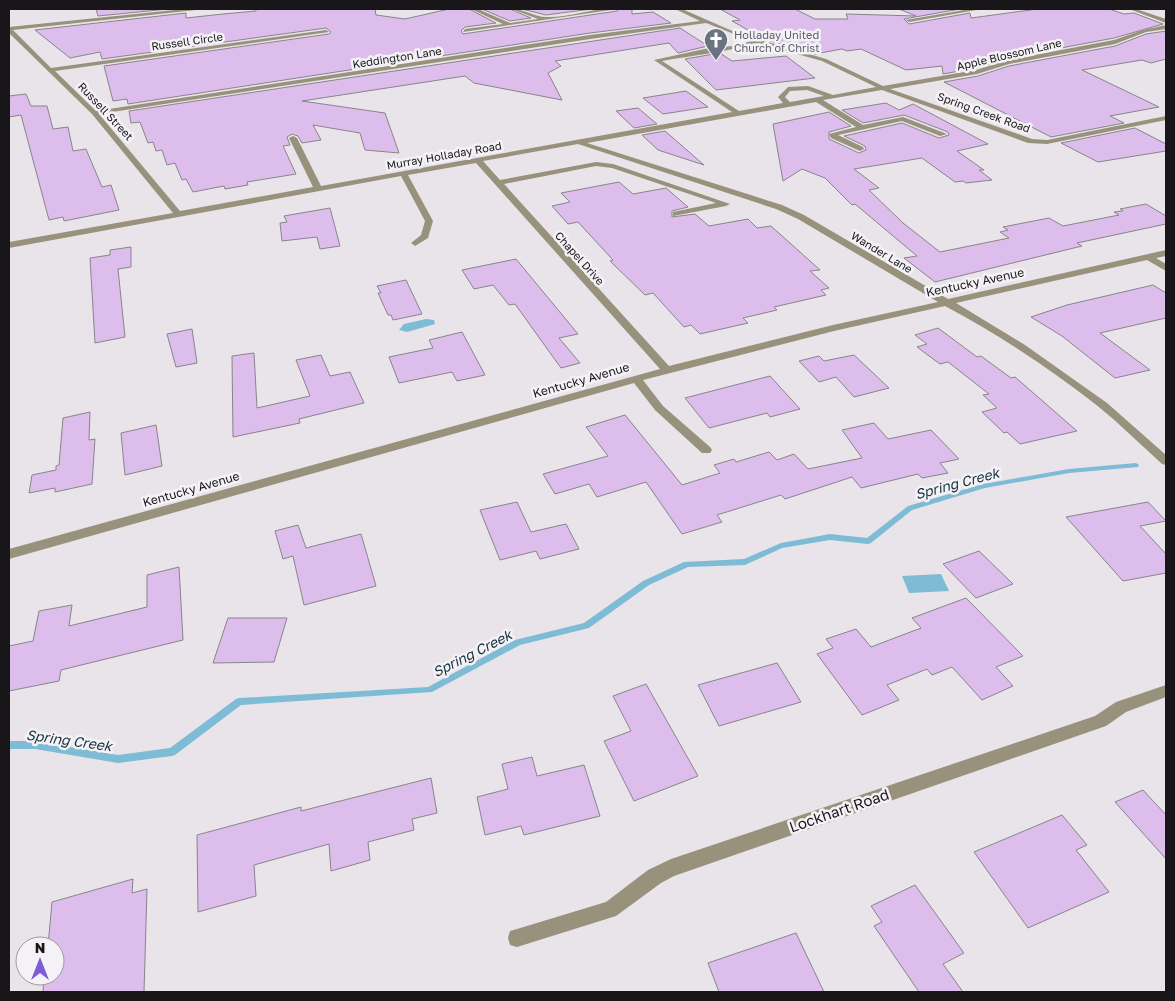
<svg xmlns="http://www.w3.org/2000/svg" width="1175" height="1001" font-family="'Golos Text',sans-serif">
<style>
.water{fill:#7ebbd5}
.lines{fill:none;stroke-linecap:round;stroke-linejoin:round}
.stream{fill:#7ebbd5;fill-rule:evenodd}
.building{fill:#ddbdec;stroke:#88858a}
.minor{fill:#98917b;fill-rule:evenodd}
.labels{text-anchor:middle;dominant-baseline:central;stroke-width:5;stroke-linejoin:round;paint-order:stroke}
.far-worship-label{font-size:11px;fill:#5b616d;stroke:#f5f2f7;text-anchor:start}
.far-street-label{font-size:11px;fill:#181618;stroke:#f5f2f7}
.street-label{font-size:12px;fill:#181618;stroke:#f5f2f7}
.water-label{font-size:14px;font-style:italic;fill:#14323d;stroke:#f5f2f7}
.near-street-label{font-size:15px;fill:#181618;stroke:#f5f2f7}
</style>
<rect width="100%" height="100%" fill="#e8e4ea"/>
<!-- water -->
<path class="water" d="M426 319 434 320 435 324 407 332 399 330 404 324Z
M941 574 949 591 909 593 902 576Z"/>
<g class="lines">
<!-- stream -->
<path class="stream" d="M1136 463 1139 465 1138 467 1069 473 985 488 912 510 871 543 868 544 830 540 782 548 745 565 688 567 649 585 589 628 520 645 432 692 241 705 175 755 172 756 118 763 35 749H9V741H35L118 755 170 748 236 699 239 698 428 687 515 640 584 623 643 581 684 562 744 559 781 543 830 534 867 538 908 506 983 484 1069 469Z"/>
</g>
<!-- building -->
<path class="building" d="M96 9H168L98 16Z
M256 9H375L376 15 405 19 449 9H469L496 23 465 27 461 31 463 34 617 11 619 9H632V14L653 12 671 23 590 33 128 104 127 99 113 101 104 66 329 34 331 32 326 28 102 59 100 52 70 58 35 30 186 13V18L223 14 256 11Z
M482 9H510L531 18 510 21Z
M522 9H592L546 15Z
M720 9H795L815 19H848L846 14 916 16 899 9H960L904 19 909 24 970 13 971 18 1038 9H1109L1124 14 1134 13 1163 24 1114 38 1008 58 976 68 943 74 942 66 906 70 861 49 847 51 842 49 815 54 764 39 732 21 740 20Z
M680 28 708 46 678 53 669 43 555 61 561 66 548 73 562 100 474 83 465 76 302 101 385 113 399 153 365 150 360 133 313 125 321 140 302 143 298 136 292 134 287 137 290 145 283 146 296 174 247 182 248 185 225 189 224 186 193 192 186 179 182 180 175 163 167 165 162 150 156 151 153 142 148 143 140 122 131 123 129 111Z
M1166 31V59L1151 63 1142 60 1082 70 1159 107 1110 116 1124 123 1051 137 944 82 978 76 1009 66 1115 46 1146 34Z
M720 53 732 61 786 56 815 78 716 90 685 59Z
M686 91 708 107 663 114 643 98Z
M26 94 31 106H47L53 129 68 127 73 151 86 149 102 187 111 185 119 210 64 221 63 217 49 220 21 115 9 117V96Z
M886 103 899 110 913 104 988 144 957 151 984 170H979L992 180 966 183 963 181 955 182 922 158 854 169 879 188 869 190 903 223 940 252 1009 238 1000 232 1008 230 1003 227 1049 218 1063 226 1119 215 1114 212 1123 211 1120 209 1146 204 1166 216V224L1077 243 1082 246 935 282 904 258 917 256 855 204 852 205 825 178 802 169 783 181 773 124 829 112 851 126 829 132V139L859 153 866 150 865 146 844 136 902 123 939 138 949 135 948 132 904 115 863 123 842 110Z
M638 108 657 124 634 128 616 111Z
M1135 128 1166 144V151L1098 162 1061 143Z
M665 131 704 165 658 150 642 135Z
M619 182 633 194 666 188 688 207 672 211V217L695 214 709 226 748 219 757 228 771 226 820 270 810 271 829 288 821 290 826 295 774 307 777 310 743 318 748 323 700 334 691 325 684 327 653 293 645 295 610 261 613 260 578 222 568 224 552 206 570 202 561 193Z
M330 208 340 246 320 249 317 237 282 241 280 223 287 222 284 216Z
M131 247V267L118 269 125 337 95 343 90 258 110 255V250Z
M516 259 578 334 559 338 580 363 561 368 515 304 509 305 493 285 474 289 462 270Z
M406 280 422 314 393 320 391 315H388L378 293H381L377 286Z
M1153 285 1166 293V318L1100 333 1150 370 1115 378 1062 336 1031 317 1067 305Z
M938 328 977 357 981 356 1011 378 1015 377 1077 431 1020 444 1007 432 1004 433 982 412 997 408 983 395 989 394 948 362 940 364 917 347 927 344 915 335Z
M192 329 197 363 176 367 167 334Z
M462 332 485 375 457 381 452 372 399 383 389 357 433 348 429 340Z
M254 353 257 408 310 396 296 360 321 355 330 376 350 372 364 403 299 419 300 423 233 437 232 356Z
M854 355 889 388 854 397 836 377 819 382 799 361 819 356 824 361Z
M770 376 800 409 770 417 767 413 709 428 685 398Z
M90 412 89 440 95 439 92 484 55 492V488L29 493 32 475 56 470V466L59 465 63 418Z
M625 415 682 485 720 473 714 465 734 459 736 462 769 452 777 460 794 454 808 469 862 458 842 430 874 423 888 439 931 430 959 459 940 463 948 473 922 478 918 474 861 488 852 477 785 499 781 495 717 515 722 522 682 534 646 482 597 497 589 484 555 494 543 474 608 456 586 427Z
M156 425 162 466 125 475 121 433Z
M517 502 531 532 566 524 579 549 540 559 536 551 500 560 480 510Z
M1148 502 1166 521 1140 526 1166 554V573L1123 581 1066 517Z
M298 525 306 548 361 534 376 586 304 605 293 556 283 559 275 531Z
M979 551 1013 584 976 598 943 564Z
M179 567 183 640 61 670 59 681 9 691V646L33 641 39 611 72 605 69 626 147 607V575Z
M966 598 1023 656 996 667 1013 686 982 700 952 667 932 675 927 669 887 685 899 700 862 715 817 654 833 648 826 639 856 629 871 647 921 628 912 618Z
M228 618H287L274 662 213 663Z
M777 663 801 702 719 726 698 685Z
M646 684 698 776 634 801 604 741 631 731 613 696Z
M532 757 537 776 584 765 600 816 524 835 521 826 485 835 477 797 508 789 502 764Z
M431 778 437 813 412 819 414 830 368 842 370 860 331 871 329 844 254 865 256 896 198 912 197 835 301 807V811Z
M1143 790 1166 815V859L1115 802Z
M1062 815 1087 845 1076 850 1109 892 1028 928 974 852Z
M133 879 132 893 147 889 144 992H43L44 976H55V946H48L52 902Z
M915 885 964 953 943 964 963 992H919L874 926 882 922 871 906Z
M796 933 824 992H719L708 963Z"/>
<g class="lines">
<!-- minor -->
<path class="minor" d="M184 9H205L13 30 51 68 326 30 329 32 55 71 96 111 590 35 700 21 675 9H682L737 33 826 59 883 86 976 70 1008 60 1114 40 1143 30 1166 25V29L1146 32 1115 44 1009 64 977 74 890 89 1032 139 1047 140 1166 116V120L1047 144 1028 143 882 90 823 100 863 125 903 117 947 134 940 136 902 121 838 135 863 147 864 149 860 151 831 138 829 134 856 127 816 102 587 143 782 205 804 215 948 299 1166 250V256L1156 258 1166 264V271L1147 260 956 303 1025 345 1107 403 1166 455V465L1162 464C1141 445 1121 425 1099 407 1052 370 998 334 945 306L834 331 643 380 663 406 710 447 712 450 710 453H702L655 410 634 383 9 559V549L660 369 476 163 408 175 433 221 428 238 415 246 411 243 421 235 425 221 401 176 9 248V242L173 213 92 114 9 33V27ZM706 23 752 41 733 46 709 48 654 60 732 112 321 186 297 138 293 136 289 138 313 187 180 211 99 114 590 39ZM758 43 822 61 876 87 833 95 808 86 788 87 778 97 783 103 739 111 662 61C695 55 727 52 758 43ZM807 90 824 96 790 102 785 97 790 91ZM578 144 776 209 798 219 938 302 833 325 669 366 504 184 596 166 612 168 716 203 673 212V216L726 206 730 204 613 164 596 162 500 180 483 161Z
M471 9H478L510 23 538 19 512 9C524 9 535 17 546 17 570 18 593 7 617 9L463 32 465 29 503 24Z
M970 9H982L909 22 906 20Z
M1129 9H1136L1166 19V23Z
M1166 685V697L1126 712 1106 726 674 876 661 883 616 916 517 947 510 945 508 938 510 931 517 929 606 902 648 870 671 859 1095 716 1116 702Z"/>
</g>
<!-- icons -->
<defs>
<g id="church-pin" transform="scale(1.25)"><path d="M0 17L-7.5 6A9.5 9.5 0 1 1 7.5 6Z" fill="#6b7280" stroke="#f5f2f7"/><path d="M-1.2-6h2.4v3.5h3.3v2.4h-3.3V6h-2.4V-.1h-3.3v-2.4h3.3Z" fill="#fff"/></g>
</defs>
<g fill-rule="evenodd">
<use href="#church-pin" x="716" y="40"/>
</g>
<g class="labels">
<!-- far-worship labels -->
<g class="far-worship-label">
<text x="734" y="34">Holladay United<tspan x="734" dy="13">Church of Christ</tspan></text>
</g>
<!-- far-street labels -->
<g class="far-street-label">
<text transform="translate(187 41) rotate(-8)">Russell Circle</text>
<text transform="translate(1009 54) rotate(-13)">Apple Blossom Lane</text>
<text transform="translate(397 57) rotate(-9)">Keddington Lane</text>
<text transform="translate(106 111) rotate(47)">Russell Street</text>
<text transform="translate(984 112) rotate(20)">Spring Creek Road</text>
<text transform="translate(444 155) rotate(-10)">Murray Holladay Road</text>
<text transform="translate(882 252) rotate(31)">Wander Lane</text>
<text transform="translate(580 258) rotate(48)">Chapel Drive</text>
</g>
<!-- street labels -->
<g class="street-label">
<text transform="translate(975 282) rotate(-12)">Kentucky Avenue</text>
<text transform="translate(581 380) rotate(-16)">Kentucky Avenue</text>
<text transform="translate(191 489) rotate(-16)">Kentucky Avenue</text>
</g>
<!-- water labels -->
<g class="water-label">
<text transform="translate(957 483) rotate(-15)">Spring Creek</text>
<text transform="translate(472 653) rotate(-27)">Spring Creek</text>
<text transform="translate(69 740) rotate(8)">Spring Creek</text>
</g>
<!-- near-street labels -->
<g class="near-street-label">
<text transform="translate(839 810) rotate(-19)">Lockhart Road</text>
</g>
</g>
<!-- border -->
<rect width="1175" height="1001" fill="none" stroke="#181618" stroke-width="20"/>
<!-- north arrow -->
<g transform="translate(40 961)"><circle r="24" fill="#f5f2f7" stroke="#9d9a9e"/>
<path d="M0-4L9 19L0 12L-9 19Z" fill="#7d5dd7"/>
<text y="-8" font-size="14" font-weight="bold" text-anchor="middle" fill="#181618">N</text>
</g>
</svg>
